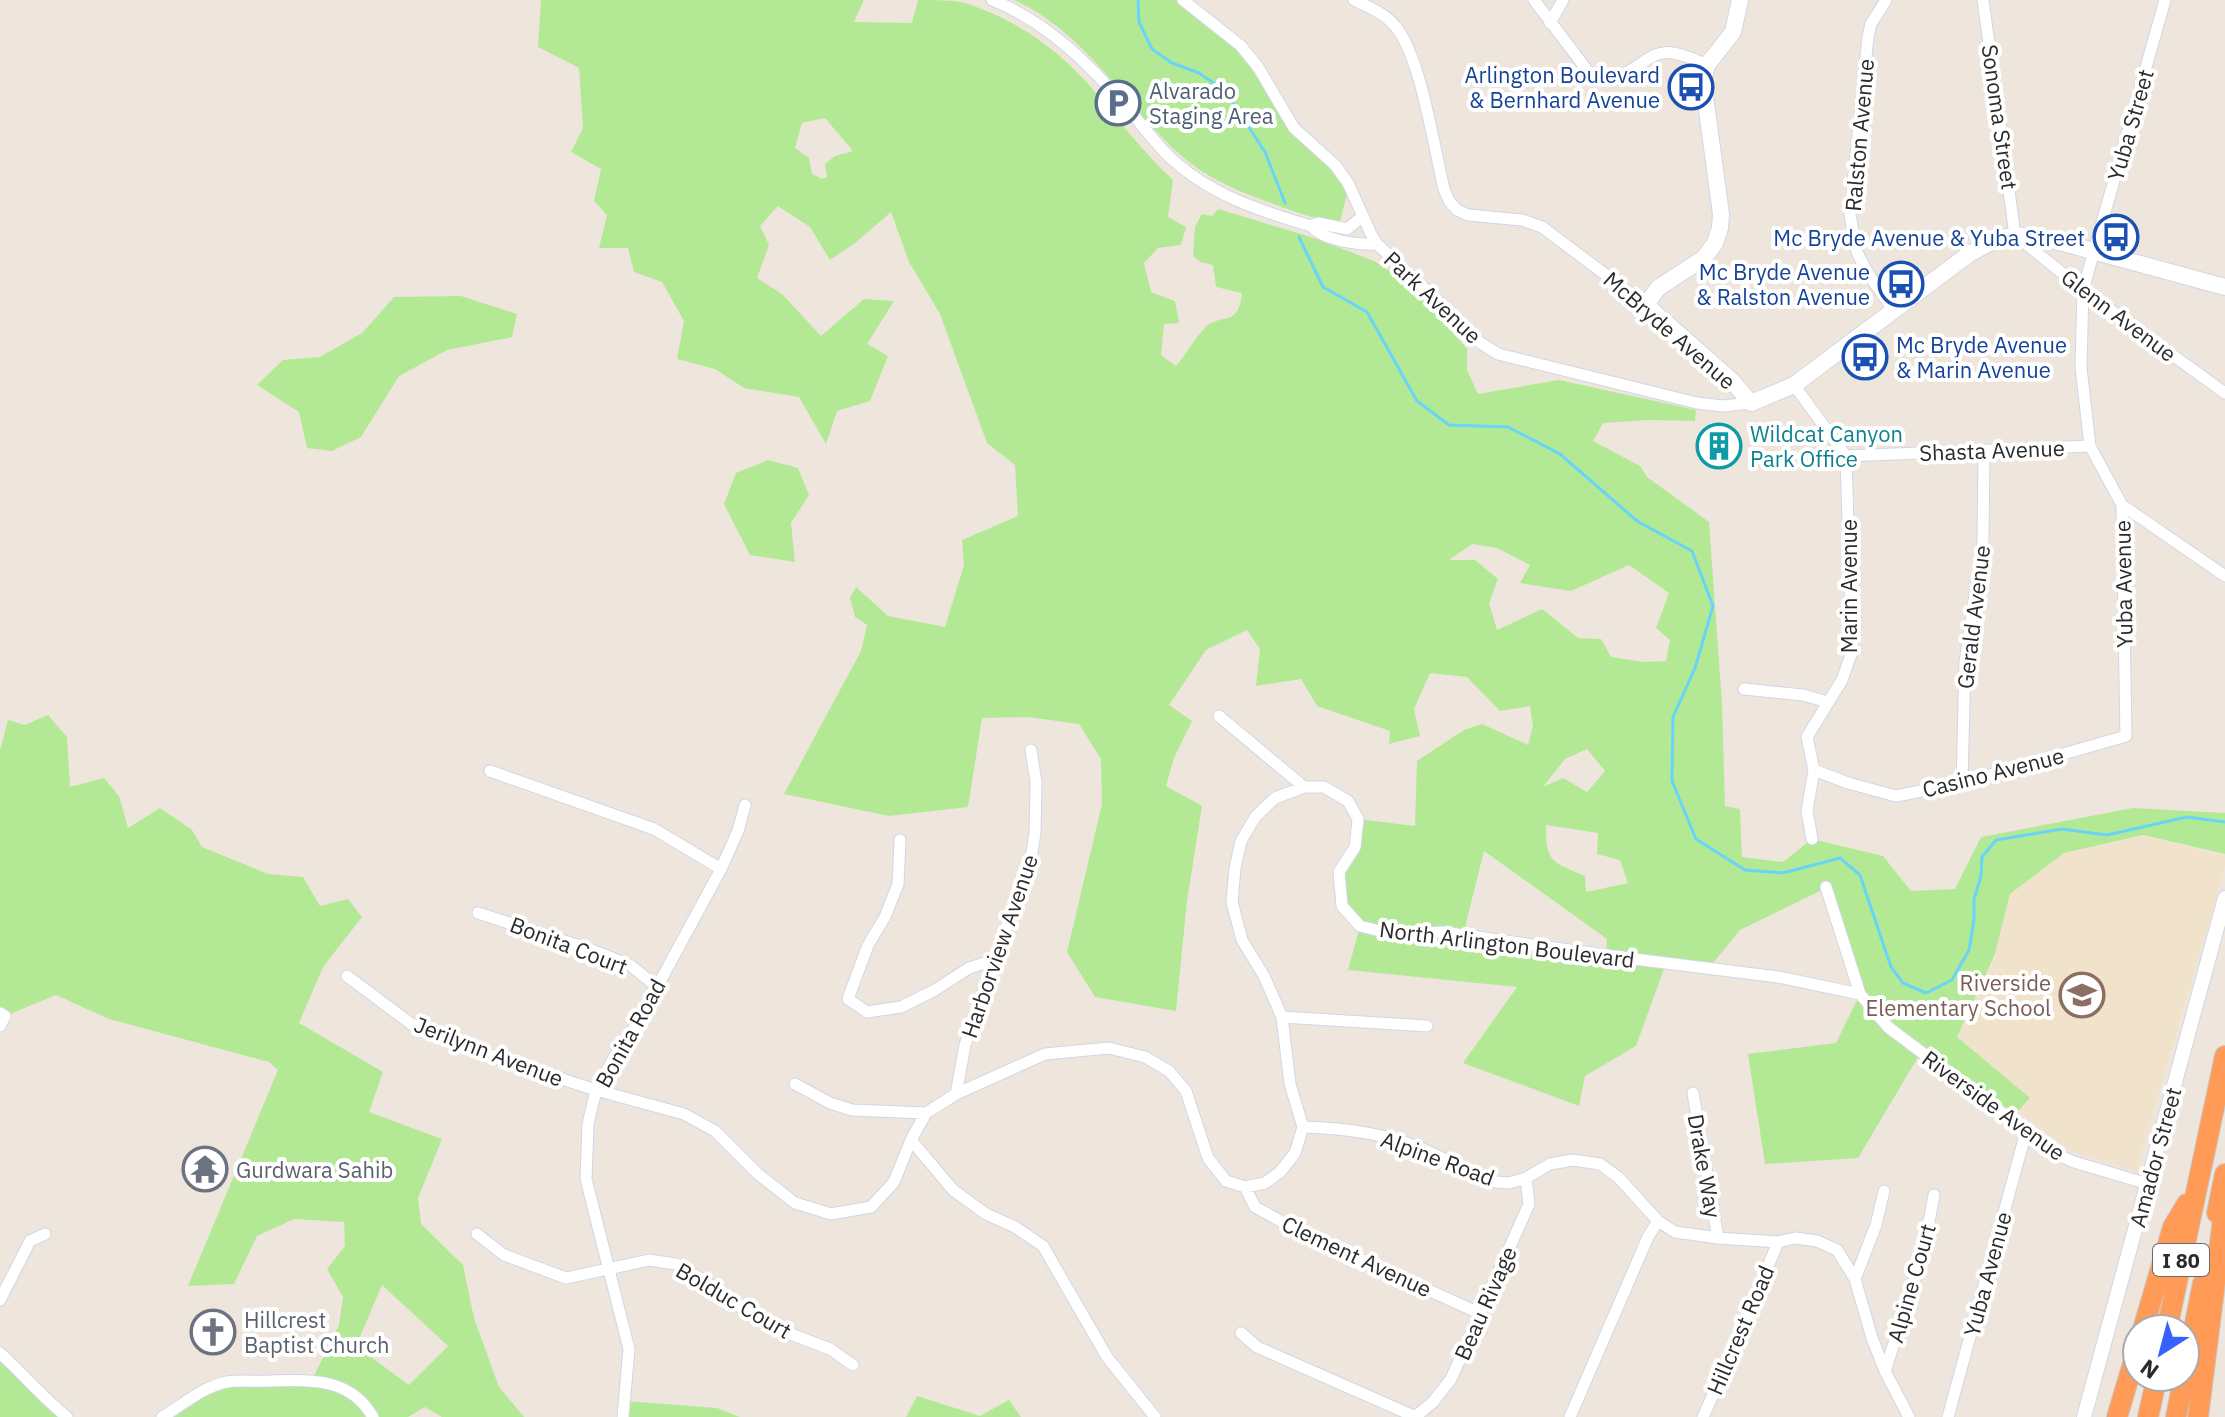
<svg xmlns="http://www.w3.org/2000/svg" width="2225" height="1417" font-family="'IBM Plex Sans',sans-serif">
<style>
.education{fill:#f1e3cb}
.green{fill:#b3e995;fill-rule:evenodd}
.lines{fill:none;stroke-linecap:round;stroke-linejoin:round}
.stream{stroke:#68d5f8;stroke-width:3}
.minor-casing{stroke:#d1d6e5;stroke-width:13}
.tertiary-casing{stroke:#d1d6e5;stroke-width:16}
.secondary-casing{stroke:#d1d6e5;stroke-width:18}
.motorway-casing{stroke:#c8c8c8;stroke-width:22}
.minor{stroke:#fff;stroke-width:11}
.tertiary{stroke:#fff;stroke-width:14}
.secondary{stroke:#fff;stroke-width:16}
.motorway{stroke:#ff9b56;stroke-width:20}
.labels{text-anchor:middle;dominant-baseline:central;stroke-width:8;stroke-linejoin:round;paint-order:stroke}
.shield{fill:#fff;stroke:#6b6b6b;stroke-width:2}
.shield-label{font-size:20px;font-weight:bold;fill:#2b2b2b}
.transit-label{font-size:22px;fill:#164399;stroke:#fff;text-anchor:end}
.service-label{font-size:22px;fill:#4e5e75;stroke:#fff;text-anchor:start}
.street-label{font-size:22px;fill:#2b2b2b;stroke:#fff}
.culture-label{font-size:22px;fill:#0d838f;stroke:#fff;text-anchor:start}
.education-label{font-size:22px;fill:#785e54;stroke:#fff;text-anchor:end}
.worship-label{font-size:22px;fill:#5b616d;stroke:#fff;text-anchor:start}
</style>
<rect width="100%" height="100%" fill="#eee6dc"/>
<!-- education -->
<path class="education" d="M2144 836 2225 856V867L2136 1171 2071 1151 2019 1112 2030 1099 1958 1037 1996 954 2010 894 2064 853Z"/>
<!-- green -->
<path class="green" d="M541 0H864L854 22 912 23 918 0C932 0 947 0 961 2 1014 17 1061 51 1096 93 1121 123 1144 153 1173 180L1168 217 1186 227 1181 245 1158 248 1144 263 1151 292 1175 301 1179 323 1164 324 1161 355 1176 366C1186 355 1193 340 1204 329 1220 311 1238 330 1242 293L1216 287 1213 265 1201 262 1193 256 1195 227 1202 214 1212 216 1218 209 1311 237 1374 261 1393 273 1426 302 1467 349V370L1478 394 1559 380 1696 410 1695 421 1649 420 1603 423 1593 441 1640 466 1647 477 1709 522 1722 703 1725 806 1740 809 1742 857 1783 862 1812 839 1883 856 1911 891 1955 889 1981 837 2133 808 2225 813V854L2143 835 2064 853 2010 894 1995 954 1957 1037 2030 1098 2010 1120 1921 1052 1858 1158 1765 1164 1748 1054 1836 1043 1860 994 1826 888 1740 930 1709 968 1664 969 1636 1046 1585 1076 1579 1106 1463 1063 1517 987 1348 970 1360 926 1342 906 1339 872 1355 847 1358 819 1415 826 1417 761 1464 730 1482 724 1528 745 1533 726 1530 706 1500 711 1467 677 1430 673 1414 709 1420 736 1389 744 1390 731 1317 706 1301 679 1256 686 1260 649 1247 630 1206 650 1169 705 1192 721 1174 758 1166 786 1202 806 1187 901 1176 1011 1095 997 1067 952 1102 804 1101 759 1079 724 1028 717 982 718 968 807 889 816 784 794 861 651 867 625 855 617 850 598 856 587 888 616 945 627 964 565 962 540 1018 516 1015 465 987 443 940 314 909 262 891 212 855 243 830 260 810 227 778 206 760 226 769 245 757 278 782 294 821 336 864 299 894 301 867 344 888 356 870 401 837 411 826 444 799 397 744 388 715 369 677 359 684 321 662 282 634 272 628 248H599L607 215 594 201 601 169 571 152 583 128 579 68 538 47ZM825 118 853 151 835 156 825 164 827 177 822 179 812 174 809 158 795 148 802 123ZM1472 544 1497 548 1530 565 1520 583 1571 591 1629 565 1669 593 1656 628 1670 640 1666 661 1644 662 1611 657 1601 639 1578 638 1542 609 1497 630 1489 603 1498 579 1475 560H1449ZM1587 749 1605 771 1587 792 1563 778 1543 787 1565 759ZM1546 825 1598 833 1597 854 1620 860 1628 883 1586 892 1585 876C1553 862 1545 863 1546 825ZM1484 851 1607 939 1606 955 1463 935Z
M1014 0H1189L1243 42 1298 125 1350 181 1340 222C1317 220 1298 213 1276 205 1225 186 1195 174 1157 132 1115 86 1073 26 1014 0Z
M461 296 517 314 512 337 447 350 399 376 361 437 332 451 307 448 299 412 257 385 283 360 320 357 362 333 394 297Z
M768 460 798 468 809 495 791 523 795 562 750 555 724 504 736 473Z
M48 715 67 737 70 787 104 778 119 796 128 828 160 808 192 830 202 847 268 874 303 877 320 906 348 899 362 917 323 967 299 1023 383 1072 369 1112 442 1139 418 1198 421 1224 463 1265 474 1318 499 1387 524 1417H442L425 1407 408 1417H162L227 1382 312 1380 339 1325 343 1297 327 1269 345 1246 344 1222 294 1219 257 1236 234 1284 188 1286 278 1070 269 1062 109 1019 56 995 5 1016 0 1013V751L8 720 25 725ZM382 1285 448 1346 409 1385 356 1346Z
M0 1354 67 1417H0Z
M917 1396 980 1416 1009 1400 1021 1417H906Z
M625 1401 717 1408 740 1417H623Z"/>
<g class="lines">
<!-- stream -->
<path class="stream" d="M1138 0 1139 22 1152 49 1172 63 1199 73 1225 91 1265 152 1285 203
M1299 237 1323 287 1367 312 1417 401 1449 425 1508 427 1560 454 1637 521 1692 551 1713 606 1695 668 1673 717 1672 781 1696 839 1745 870 1783 873 1840 858 1860 875 1891 967 1903 983 1926 993 1952 980 1969 950 1974 920V899L1981 876 1982 857 1996 840 2062 829 2107 835 2187 817 2225 822"/>
<!-- minor casing -->
<g class="minor-casing">
<path id="minor" d="M992 0C1048 22 1090 65 1129 110 1144 127 1157 146 1174 161 1213 196 1261 211 1311 226 1324 241 1358 245 1377 244
M1183 0 1241 46 1258 67 1294 128 1335 165 1348 183 1371 234 1377 244 1436 299 1471 337 1498 354 1697 403 1723 406 1751 403
M1354 0C1369 7 1386 14 1396 27 1421 58 1434 148 1444 189L1449 201 1457 210 1468 215 1522 220 1542 227 1646 305
M1534 0 1590 74 1613 80C1659 58 1652 39 1707 65
M1886 0 1871 24 1868 37 1850 215 1857 252 1867 272 1894 311
M1983 0 2015 235 2083 290 2225 393
M1550 23 1563 0
M1311 226 1318 223 1347 229 1363 216
M1794 385 1846 456 1852 652 1842 680 1807 737 1814 770 1807 811 1812 839
M1846 456 2090 446
M2122 505 2225 576
M1744 689 1803 695 1828 702
M1219 716 1304 787
M1814 770 1848 783 1896 796 1962 783 2126 736 2122 505 2090 446 2081 367 2083 290 2165 0
M490 771 654 829 721 869
M1962 783 1965 662 1983 541 1984 451
M900 840 898 884 885 917 868 945 848 999 867 1012 901 1007 935 990 969 968 994 960
M1826 887 1860 994 1888 1027 2058 1155 2074 1162 2148 1184
M478 913 592 950 630 965 656 986
M347 976 418 1029 506 1061 596 1090 684 1114 715 1131 758 1174 795 1203 831 1214 871 1207 894 1182 911 1140 926 1113 956 1094 1045 1054 1109 1048 1145 1057 1169 1071 1186 1091 1208 1158 1226 1181 1245 1187 1265 1183 1280 1172 1295 1153 1303 1127 1290 1084 1282 1017 1264 976 1242 940 1232 902 1235 868 1241 841 1256 816 1275 798 1304 787H1324L1348 801 1358 819 1355 847 1339 872 1342 906 1360 926 1396 935 1442 932 1626 958 1778 977 1860 994
M0 1013 5 1016 0 1026
M1282 1017 1427 1026
M795 1084 830 1103 852 1110 926 1113
M1693 1093 1718 1238
M956 1094 965 1045 994 960 1030 864 1035 833 1036 782 1031 750
M1303 1127C1343 1128 1383 1133 1420 1148 1445 1159 1470 1172 1495 1182L1509 1183 1526 1178 1550 1164 1573 1160 1600 1164 1619 1178 1658 1221 1675 1232 1718 1238 1778 1242 1795 1238 1817 1241 1837 1250 1855 1279 1872 1338 1885 1371 1909 1417
M911 1140 953 1190 986 1214 1015 1227 1043 1246 1107 1357 1155 1417
M1245 1187 1255 1207 1297 1230 1481 1314
M477 1234 504 1255 566 1278 649 1260 676 1264 703 1280 751 1315 788 1333 830 1349 853 1365
M1855 1279 1876 1225 1884 1191
M0 1300 30 1241 45 1234
M1241 1333 1257 1347 1416 1417
M0 1353C23 1374 43 1398 67 1417
M1885 1371 1923 1254 1934 1195
M162 1417C183 1405 202 1387 227 1382 240 1380 256 1382 270 1381 310 1380 350 1377 373 1417
M623 1417 629 1349 586 1179 588 1124 596 1090 615 1056 637 1024 721 869 738 831 745 805
M1415 1417 1433 1402 1451 1379 1529 1204 1526 1178
M1570 1417 1648 1237 1658 1221
M1703 1417 1744 1325 1778 1242
M1948 1417 2026 1132"/>
</g>
<!-- tertiary casing -->
<g class="tertiary-casing">
<path id="tertiary" d="M2084 1417 2225 898"/>
</g>
<!-- secondary casing -->
<g class="secondary-casing">
<path id="secondary" d="M1740 0 1733 32 1707 65 1703 81 1721 214 1720 228 1715 243 1704 258 1658 288 1646 305 1732 381 1751 403 1794 385 1969 254 1993 241 2015 235 2056 241 2225 287"/>
</g>
<!-- motorway casing -->
<g class="motorway-casing">
<path id="motorway" d="M2217 1213 2225 1174
M2143 1329 2173 1227 2187 1204
M2167 1329 2225 1056
M2185 1374 2203 1283
M2117 1417 2137 1350
M2148 1417 2157 1377
M2176 1417 2184 1377
M2198 1417 2225 1203"/>
</g>
<!-- minor -->
<use href="#minor" class="minor"/>
<!-- tertiary -->
<use href="#tertiary" class="tertiary"/>
<!-- secondary -->
<use href="#secondary" class="secondary"/>
<!-- motorway -->
<use href="#motorway" class="motorway"/>
</g>
<!-- icons -->
<defs>
<g id="bus-ring" transform="scale(2.3)"><circle r="9.5" fill="#fff" stroke="#1a4fb4" stroke-width="1.5"/><path d="M-5-6H5V4H4V6H2V4H-2V6H-4V4H-5ZM-3.5-4V0h7V-4ZM-3.5 1.2v1.5H-2V1.2ZM2 1.2v1.5H3.5V1.2Z" fill="#1a4fb4"/></g>
<g id="parking-ring" transform="scale(2.3)"><circle r="9.5" fill="#fff" stroke="#5c6f8a" stroke-width="1.5"/><path d="M-3.5-5.5H1a3.5 3.5 0 0 1 0 7H-1V5.5H-3.5ZM-1-3.4V-.6H.8a1.4 1.4 0 0 0 0-2.8Z" fill="#5c6f8a"/></g>
<g id="building-ring" transform="scale(2.3)"><circle r="9.5" fill="#fff" stroke="#0f9aa8" stroke-width="1.5"/><path d="M-4-6H4V6H1V3H-1V6H-4ZM-2.5-4.3h1.7v1.8h-1.7ZM.8-4.3h1.7v1.8H.8ZM-2.5-1h1.7V.8h-1.7ZM.8-1h1.7V.8H.8Z" fill="#0f9aa8"/></g>
<g id="school-ring" transform="scale(2.3)"><circle r="9.5" fill="#fff" stroke="#8d6e63" stroke-width="1.5"/><path d="M0-5L7-2L0 1L-7-2ZM-4 1L0 2.5L4 1V4Q0 6-4 4Z" fill="#8d6e63"/></g>
<g id="temple-ring" transform="scale(2.3)"><circle r="9.5" fill="#fff" stroke="#6b7280" stroke-width="1.5"/><path d="M0-6L5-2H3V0L6.5 2.5H4V6H1.5V3h-3V6H-4V2.5H-6.5L-3 0V-2H-5Z" fill="#6b7280"/></g>
<g id="church-ring" transform="scale(2.3)"><circle r="9.5" fill="#fff" stroke="#6b7280" stroke-width="1.5"/><path d="M-1.2-6h2.4v3.5h3.3v2.4h-3.3V6h-2.4V-.1h-3.3v-2.4h3.3Z" fill="#6b7280"/></g>
</defs>
<g fill-rule="evenodd">
<use href="#bus-ring" x="1691" y="87"/>
<use href="#parking-ring" x="1118" y="103"/>
<use href="#bus-ring" x="2116" y="237"/>
<use href="#bus-ring" x="1901" y="284"/>
<use href="#bus-ring" x="1865" y="357"/>
<use href="#building-ring" x="1719" y="446"/>
<use href="#school-ring" x="2082" y="995"/>
<use href="#temple-ring" x="205" y="1169"/>
<use href="#church-ring" x="213" y="1332"/>
</g>
<g class="labels">
<!-- shield labels -->
<rect class="shield" x="2153" y="1244" width="56" height="32" rx="6"/>
<g class="shield-label">
<text x="2181" y="1260">I 80</text>
</g>
<!-- transit labels -->
<g class="transit-label">
<text x="1660" y="74">Arlington Boulevard<tspan x="1660" dy="25">&amp; Bernhard Avenue</tspan></text>
<text x="2085" y="237">Mc Bryde Avenue &amp; Yuba Street</text>
<text x="1870" y="271">Mc Bryde Avenue<tspan x="1870" dy="25">&amp; Ralston Avenue</tspan></text>
<text x="1896" y="344" text-anchor="start">Mc Bryde Avenue<tspan x="1896" dy="25">&amp; Marin Avenue</tspan></text>
</g>
<!-- service labels -->
<g class="service-label">
<text x="1149" y="90">Alvarado<tspan x="1149" dy="25">Staging Area</tspan></text>
</g>
<!-- street labels -->
<g class="street-label">
<text transform="translate(2000 117) rotate(82)">Sonoma Street</text>
<text transform="translate(2130 125) rotate(-74)">Yuba Street</text>
<text transform="translate(1859 135) rotate(-85)">Ralston Avenue</text>
<text transform="translate(1433 297) rotate(43)">Park Avenue</text>
<text transform="translate(2119 315) rotate(37)">Glenn Avenue</text>
<text transform="translate(1670 330) rotate(41)">McBryde Avenue</text>
<text transform="translate(1992 450) rotate(-2)">Shasta Avenue</text>
<text transform="translate(2123 584) rotate(-91)">Yuba Avenue</text>
<text transform="translate(1848 586) rotate(-90)">Marin Avenue</text>
<text transform="translate(1973 617) rotate(-83)">Gerald Avenue</text>
<text transform="translate(1993 772) rotate(-14)">Casino Avenue</text>
<text transform="translate(1507 944) rotate(7)">North Arlington Boulevard</text>
<text transform="translate(569 945) rotate(21)">Bonita Court</text>
<text transform="translate(999 946) rotate(-71)">Harborview Avenue</text>
<text transform="translate(630 1033) rotate(-61)">Bonita Road</text>
<text transform="translate(489 1051) rotate(21)">Jerilynn Avenue</text>
<text transform="translate(1994 1105) rotate(36)">Riverside Avenue</text>
<text transform="translate(2155 1157) rotate(-75)">Amador Street</text>
<text transform="translate(1438 1158) rotate(20)">Alpine Road</text>
<text transform="translate(1705 1166) rotate(80)">Drake Way</text>
<text transform="translate(1357 1256) rotate(25)">Clement Avenue</text>
<text transform="translate(1987 1274) rotate(-75)">Yuba Avenue</text>
<text transform="translate(1911 1283) rotate(-74)">Alpine Court</text>
<text transform="translate(734 1300) rotate(30)">Bolduc Court</text>
<text transform="translate(1485 1303) rotate(-66)">Beau Rivage</text>
<text transform="translate(1740 1330) rotate(-67)">Hillcrest Road</text>
</g>
<!-- culture labels -->
<g class="culture-label">
<text x="1750" y="433">Wildcat Canyon<tspan x="1750" dy="25">Park Office</tspan></text>
</g>
<!-- education labels -->
<g class="education-label">
<text x="2051" y="982">Riverside<tspan x="2051" dy="25">Elementary School</tspan></text>
</g>
<!-- worship labels -->
<g class="worship-label">
<text x="236" y="1169">Gurdwara Sahib</text>
<text x="244" y="1319">Hillcrest<tspan x="244" dy="25">Baptist Church</tspan></text>
</g>
</g>
<!-- north arrow -->
<g transform="translate(2161 1353) rotate(216)"><circle r="38" fill="#ffffff" stroke="#aaaaaa" stroke-width="2"/>
<path d="M0-6L14 30L0 20L-14 30Z" fill="#3862ff"/>
<text y="-12" font-size="22" font-weight="bold" text-anchor="middle" fill="#2b2b2b">N</text>
</g>
</svg>
